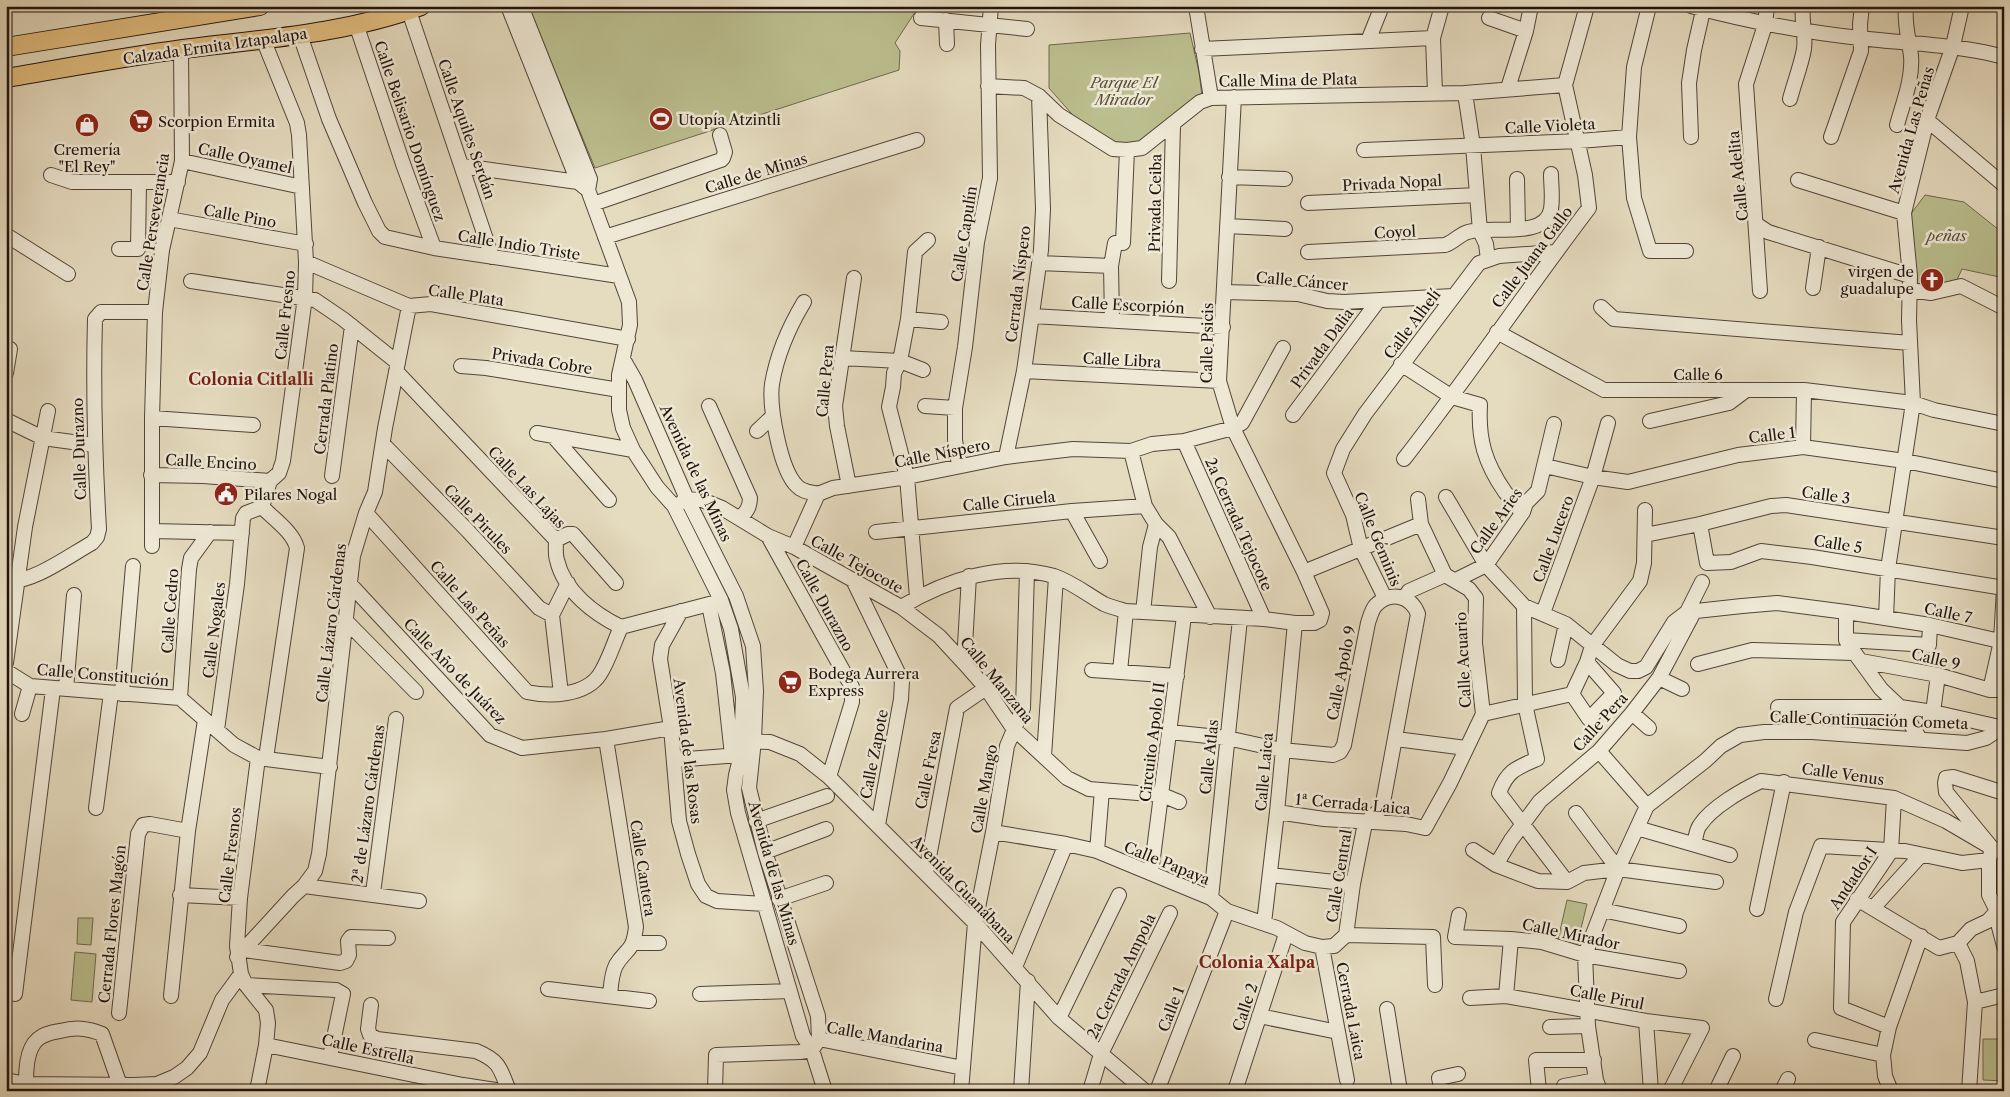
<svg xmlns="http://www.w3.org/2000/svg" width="2010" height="1097" font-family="'Libre Caslon Text',serif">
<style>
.green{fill:#bbbe8e;stroke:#6e684d}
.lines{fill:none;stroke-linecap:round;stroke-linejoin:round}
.minor-casing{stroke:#524439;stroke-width:16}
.major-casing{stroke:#21120c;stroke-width:20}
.minor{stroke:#eee8d5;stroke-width:14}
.major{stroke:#e2be80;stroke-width:18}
.labels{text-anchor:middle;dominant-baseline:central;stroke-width:5;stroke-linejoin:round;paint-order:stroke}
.street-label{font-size:15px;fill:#21120c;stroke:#eee8d5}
.park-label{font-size:15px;font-style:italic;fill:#574e3a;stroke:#eee8d5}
.poi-label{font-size:15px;fill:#21120c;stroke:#eee8d5;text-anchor:start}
.neighbourhood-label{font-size:16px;font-weight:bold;fill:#7a1f14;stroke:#eee8d5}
</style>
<rect width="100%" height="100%" fill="#e5dbbf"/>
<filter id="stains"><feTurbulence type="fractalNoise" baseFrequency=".004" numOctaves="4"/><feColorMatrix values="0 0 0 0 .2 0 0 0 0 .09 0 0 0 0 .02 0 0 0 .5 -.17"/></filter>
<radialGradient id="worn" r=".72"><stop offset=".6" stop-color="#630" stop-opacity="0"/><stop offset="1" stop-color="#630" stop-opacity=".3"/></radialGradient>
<!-- green -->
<path class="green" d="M528 6H919L895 43 900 51 899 70 595 168Z
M1190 33 1199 72 1202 96 1142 144 1112 143 1085 129 1049 88V45Z
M1925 195 1964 202 2004 234V278L1962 269 1955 284 1916 289 1910 215Z
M1567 900 1587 904 1576 949 1557 944Z
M78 918H93L91 945 77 944Z
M75 952 96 954 92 1002 71 1000Z
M1983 1039H2004V1081L1983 1080Z"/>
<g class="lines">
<!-- minor casing -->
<g class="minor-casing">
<path id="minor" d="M508 6 578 182 588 190 629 302 630 325 619 375V410L623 428 633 450 657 487 674 506 721 600 731 629 743 697 741 755 736 775 734 790 738 813 803 1036 812 1050 825 1091
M521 6 590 179 588 190
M1196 6 1211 98
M1649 6 1634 67 1629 137 1634 198 1650 251H1686
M1691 6C1747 21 1802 32 1860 38 1908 44 1957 44 2004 57
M409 11 492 257
M921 18 1027 29
M1489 18 1526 31
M946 20 947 44
M356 24 403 164 434 248
M300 35 329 119 365 203 379 231 385 237 434 248 619 276
M263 39 297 123 299 135 306 262 305 297 283 461 279 473 270 481 262 507C274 519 293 532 297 548L266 758
M1368 41 1382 6
M1202 49 1433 38
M988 86 1024 88 1039 96 1059 115 1113 149 1127 150 1142 148 1200 102 1211 98 1465 93 1565 85
M1508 88 1526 31 1531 6
M1435 93 1433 38 1442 6
M1465 93 1473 146 1480 231 1486 244 1488 259
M1790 99C1794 83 1801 66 1804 49 1806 34 1801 21 1803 6
M1927 120 2004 185
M1897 125C1903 103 1913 79 1911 56 1909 39 1904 24 1906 6
M1691 137 1689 83 1694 50 1704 6
M1831 137 1861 51 1860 24 1862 6
M1364 150 1579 141 1629 137
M182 161 302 187
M462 166 578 182 584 180
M51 175 72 182H178
M1229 177 1285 179
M1517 179 1518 229
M1798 180 1904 213
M1308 203 1477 195
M593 204 721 160 723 158 725 152 720 135
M169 219 306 244
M1756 224 1768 232 1910 276
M1227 226 1285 229
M6 235 68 274
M605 237 917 140
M119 249H138L139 182
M1308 252 1445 245C1454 242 1460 234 1468 232 1489 225 1546 240 1551 209 1553 198 1551 185 1551 174
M306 262 409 306 431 304 628 339
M1039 263 1111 266
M191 281 315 300 343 319 398 363
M1169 281 1173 125
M1813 288 1819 247
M1910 290 1931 293 1961 286 2004 308
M1760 291 1746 84 1765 25 1767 6
M1224 292 1298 294 1327 301 1344 302 1453 296
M804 302C789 327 777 354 772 384 769 406 780 470 797 486 802 492 811 492 818 494
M1601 307 1614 319 1910 343
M1032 316 1223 327
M908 319 941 322
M1112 319 1111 266 1115 243H1123L1127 150
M1497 332 1604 390H1804L1913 403 1934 410 2004 424
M842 358 900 361 923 370
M623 359 635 380 687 499 736 596 753 646 756 691 754 740 749 788 765 852 818 1016 819 1039
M1401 364 1452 397 1480 405C1478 440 1485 463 1505 492 1511 499 1515 507 1523 512
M461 366 486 368 619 390
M396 371 556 540C556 547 555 554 557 560 564 591 594 614 621 627
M1024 371 1219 381
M6 373 10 349
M709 406 750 498C750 508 746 512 740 518
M925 406 955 408
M1293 415 1378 301
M152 418 253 425
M6 420 43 438 94 445
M1650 421 1729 403 1745 391
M757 431 773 416
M537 433 633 450
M553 436 609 500
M1184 441 1264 619
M383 444 468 531 539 608 552 615
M1803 447 1804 390
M1131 451 1145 506 1156 524 1169 537 1210 617
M1006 457 1024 371 1041 250 1043 209 1039 96
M1404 459C1468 377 1526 291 1589 208L1585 175 1565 85 1587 6
M959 465 955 440V408L965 347 977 242 990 178 988 45 991 6
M1545 466 1593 477 1628 482 1738 455 1803 447 1905 461 2004 481
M151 475 203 476 270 481
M332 476 352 326
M849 486 837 426 835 406 854 278
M1446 497 1486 565 1524 606 1566 624 1617 665 1630 671H1638L1646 667 1674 622 1687 612 1742 606 1777 603 1846 612 1930 625 2004 642
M682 502 687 499 702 500 722 508 768 536 794 547 901 607 939 636 964 663 986 688 1013 728 1067 778 1089 789 1162 795 1179 802
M1072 511 1100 561
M366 513 527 692C549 697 586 696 600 674 609 660 614 642 621 627
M1700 524 1707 563 1731 562 1761 551 1812 557 2004 588
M152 531 242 533
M876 532 1072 511 1145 506
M1645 535 1700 524 1771 506 1786 505 2004 538
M768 536 852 687V702L829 777
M556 540 568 534H573L616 583
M152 546V418L155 312 162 250 182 161 181 49
M794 547 818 494 833 488 907 477 1006 457 1073 449 1131 451 1152 444 1184 441 1233 428 1242 423 1283 348
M1304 572 1421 524
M853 580 902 681 901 699 878 825
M1456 580 1486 565 1523 512 1526 503 1538 491 1554 424
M6 582C34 582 67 557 92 543L97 537 99 529C95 459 93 389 95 319L101 312H155
M350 584 490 735 522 748 606 739 671 728
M917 597 907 477 889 407 893 387 894 373 900 361 908 319 915 252 928 240
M1385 598 1361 549 1353 515 1334 473 1343 449 1365 414 1479 263 1499 256 1556 252
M1404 598 1409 591 1445 575
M709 605 723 673 732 755
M1524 606 1525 704 1537 759C1516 768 1507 771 1499 793L1567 882 1584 873 1618 869 1716 882
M901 607C946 580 1002 561 1054 576 1072 582 1088 595 1104 604 1111 607 1119 609 1126 611L1264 619 1295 623H1314L1320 620 1322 613 1304 572 1233 428 1219 381 1234 97
M681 611 662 645 660 659 671 728 679 821 688 854 698 884 706 896 717 901 765 904
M1143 612 1150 547 1156 524
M1687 612 1702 582
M1846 612V640L1851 648 1881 689 1900 707 1920 739
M1543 613 1593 477 1608 423
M1886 618 1888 569 1913 403 1909 320 1910 276 1904 213 1927 120 1953 46 1962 6
M347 622 416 692
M621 627 717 602
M1846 640 1929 645 1930 625
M1558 660 1566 624
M1861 661 1938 675 1990 690H2004
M6 663 25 527 48 411
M964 663 969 576
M1698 664 1752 650 1854 653
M1092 670 1177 676
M6 671 30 686 180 698 234 745 258 758 330 767
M1120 671 1126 611
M1659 678 1682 689
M66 689 74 595
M1990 690 2001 641 2004 588
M122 694 133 566
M561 694 552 615 568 583
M1572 694 1589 719 1614 693 1587 662
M180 698 189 569 191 558 210 532
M1778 707H1900L1933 712 2004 728
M1933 712 1938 675
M1632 713 1649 728
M22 714 30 686
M1483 714 1572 694 1587 662 1592 646 1640 581 1644 563 1645 510
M217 730 237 584 243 518 246 513 262 507
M1170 732 1227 738 1282 750 1333 755 1340 752 1344 745 1368 623C1370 617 1372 609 1376 605 1391 590 1411 596 1418 614L1382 808 1365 823 1353 884 1346 935
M606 739 636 927C633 953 627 947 616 965 611 975 611 986 610 996
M1396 739 1466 748
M745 741 770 742 800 754 829 777 975 923 1059 1018 1145 1091
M1599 751 1647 806
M1044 756 1056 577
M674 760 740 755
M2004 793 1953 777 1946 778 1945 783 1946 792 1992 848 1989 860V895L1997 911 2004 912
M96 808 111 693
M1277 812 1324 819 1406 824 1425 828 1450 783 1483 714 1475 643 1476 598 1469 589 1445 575 1421 524 1418 499
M1576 813 1618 869
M756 821 827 796
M1637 828 1730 855
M993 832 1066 844 1097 851 1211 898 1227 911 1277 928 1305 943 1322 947 1334 946 1346 935
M1694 844C1696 838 1696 830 1700 825 1712 807 1742 790 1761 781L1894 798 1946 821 1992 848 2004 852
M1473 850 1496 865 1538 881 1567 882
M1097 851 1102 790
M765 852 826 829
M1496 865 1511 840 1540 801 1599 751 1632 713 1659 678 1694 612
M926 873 957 708 986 688
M1151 873 1184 616
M1270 875 1353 884
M304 886 419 901
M373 893 396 719
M180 895 240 898
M1211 898 1240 619
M779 899 826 883
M1857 899 1939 948 1958 943
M1874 907 1921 855
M1757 909 1784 782
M1602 910 1679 926
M1997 911 1999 927 2004 946
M1459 915 1455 937 1511 939 1542 942 1585 955 1679 971
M1264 923 1277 812 1295 623
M1346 935 1433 937 1435 985
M634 943H659
M1958 943 1967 961 1975 1002 1969 1091
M1958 943 1971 929 1988 921 1997 911
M1322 947 1347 1080
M244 950 340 963 346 961 349 955 348 941 351 937 388 938
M237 957 293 896 304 886 315 871 319 854 353 556 366 513 375 492 385 428 409 306
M1015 967 1066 844
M246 985 336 990 343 994 330 1057
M548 989 649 1001
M15 994 53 689
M700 994 790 991
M171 996 188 831 205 720
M1506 996 1511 939
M1470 998 1506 996 1646 1021 1702 1028 1670 1091
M1776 999 1796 912 1821 846 1905 851 1962 863 1989 860
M1975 1002 2004 995
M371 1005 368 1029 370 1035 377 1039 476 1051C500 1061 500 1068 509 1091
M1387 1009 1400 1091
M119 1013 138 834 143 825 150 824 188 831
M1259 1016 1338 1032
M1059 1018 1119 895
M1646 1021 1651 1091
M1550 1027 1588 1026
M1889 1027 1841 1008 1843 922 1891 851 1894 798
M1815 1040 1883 1055
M266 1045 463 1085 502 1091
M6 1080 26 1084 133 1085 157 1084 174 1077 187 1068 200 1053 222 1000 241 974
M26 1091C26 1075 25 1050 38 1039 44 1034 53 1032 60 1031 76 1027 87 1028 102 1034L120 1085
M257 1091 266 1045 268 1023 266 1010 246 985 241 974 237 946 240 898 258 758
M715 1091 716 1055 800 1052 812 1050 819 1039 963 1068
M961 1091 975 923 993 832 1007 746 1023 708 1027 571
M1021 1091 1028 981
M1090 1091 1101 1054 1170 913
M1157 1091 1227 911
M1235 1091 1286 934
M1442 1091 1439 1078 1458 1074
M1539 1091 1536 1060H1594
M1563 1091 1564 1086 1596 1080
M1600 1091 1596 1080 1588 1026 1585 955 1618 869 1647 806 1705 761 1721 746 1740 735 1764 732H1812L1967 743 1986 738 2002 727
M1716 1091 1733 1056
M1782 1091 1788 1079
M1891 1091 1885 1076 1883 1055 1889 1027 1921 936"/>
</g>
<!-- major casing -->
<g class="major-casing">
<path id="major" d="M6 47 260 6
M6 78C65 68 124 57 183 49 262 39 345 34 421 6"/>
</g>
<!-- minor -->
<use href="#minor" class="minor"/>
<!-- major -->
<use href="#major" class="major"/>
</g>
<!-- icons -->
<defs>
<g id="stadium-disc" transform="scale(1.25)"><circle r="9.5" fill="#8f2418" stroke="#eee8d5"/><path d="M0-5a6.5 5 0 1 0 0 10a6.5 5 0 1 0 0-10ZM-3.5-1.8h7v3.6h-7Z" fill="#fff"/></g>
<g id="supermarket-disc" transform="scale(1.25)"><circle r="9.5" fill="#8f2418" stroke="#eee8d5"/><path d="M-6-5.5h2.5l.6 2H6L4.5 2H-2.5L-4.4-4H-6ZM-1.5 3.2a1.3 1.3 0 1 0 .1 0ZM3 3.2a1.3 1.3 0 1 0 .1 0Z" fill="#fff"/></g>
<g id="shop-disc" transform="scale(1.25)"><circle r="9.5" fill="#8f2418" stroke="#eee8d5"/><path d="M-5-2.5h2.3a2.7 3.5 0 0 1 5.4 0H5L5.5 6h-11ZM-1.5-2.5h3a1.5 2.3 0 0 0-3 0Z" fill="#fff"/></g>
<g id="church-disc" transform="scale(1.25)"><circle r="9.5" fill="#8f2418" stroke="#eee8d5"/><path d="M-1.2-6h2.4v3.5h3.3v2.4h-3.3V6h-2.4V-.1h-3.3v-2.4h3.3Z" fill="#fff"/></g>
<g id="civic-disc" transform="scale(1.25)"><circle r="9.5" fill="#8f2418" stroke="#eee8d5"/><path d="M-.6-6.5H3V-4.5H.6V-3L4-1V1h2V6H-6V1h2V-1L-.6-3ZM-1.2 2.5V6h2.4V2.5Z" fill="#fff"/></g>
</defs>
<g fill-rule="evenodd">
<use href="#stadium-disc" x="661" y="119"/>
<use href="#supermarket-disc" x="141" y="121"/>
<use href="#shop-disc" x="87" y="125"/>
<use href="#church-disc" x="1932" y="280"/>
<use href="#civic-disc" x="226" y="494"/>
<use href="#supermarket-disc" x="790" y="682"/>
</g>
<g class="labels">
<!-- street labels -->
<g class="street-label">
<text transform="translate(215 46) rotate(-8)">Calzada Ermita Iztapalapa</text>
<text transform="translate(1288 80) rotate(-1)">Calle Mina de Plata</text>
<text transform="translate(1550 126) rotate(-3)">Calle Violeta</text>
<text transform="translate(467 129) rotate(71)">Calle Aquiles Serdán</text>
<text transform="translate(1911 130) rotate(-74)">Avenida Las Peñas</text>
<text transform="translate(410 131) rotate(71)">Calle Belisario Domínguez</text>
<text transform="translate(245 158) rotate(12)">Calle Oyamel</text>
<text transform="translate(756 173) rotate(-17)">Calle de Minas</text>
<text transform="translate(1738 176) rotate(-96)">Calle Adelita</text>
<text transform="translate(1392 183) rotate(-3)">Privada Nopal</text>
<text transform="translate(1155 203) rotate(-89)">Privada Ceiba</text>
<text transform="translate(240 216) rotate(10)">Calle Pino</text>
<text transform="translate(153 222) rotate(-81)">Calle Perseverancia</text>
<text transform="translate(1395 232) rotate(-3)">Coyol</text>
<text transform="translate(964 234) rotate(-81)">Calle Capulín</text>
<text transform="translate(519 245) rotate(9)">Calle Indio Triste</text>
<text transform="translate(1532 257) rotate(-53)">Calle Juana Gallo</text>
<text transform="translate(1302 281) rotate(5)">Calle Cáncer</text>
<text transform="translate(1018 284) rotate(-83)">Cerrada Níspero</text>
<text transform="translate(466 295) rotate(8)">Calle Plata</text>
<text transform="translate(1128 305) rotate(3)">Calle Escorpión</text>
<text transform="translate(285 315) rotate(-84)">Calle Fresno</text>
<text transform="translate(1412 324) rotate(-53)">Calle Alhelí</text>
<text transform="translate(1207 343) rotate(-89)">Calle Psicis</text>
<text transform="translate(1322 348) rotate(-54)">Privada Dalia</text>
<text transform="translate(1122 360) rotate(3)">Calle Libra</text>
<text transform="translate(542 361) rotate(9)">Privada Cobre</text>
<text x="1698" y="374">Calle 6</text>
<text transform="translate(825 381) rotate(-85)">Calle Pera</text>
<text transform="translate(326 399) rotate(-83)">Cerrada Platino</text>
<text transform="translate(1772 435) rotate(-7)">Calle 1</text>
<text transform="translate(79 449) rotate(-92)">Calle Durazno</text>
<text transform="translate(942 453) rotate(-11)">Calle Níspero</text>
<text transform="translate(211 462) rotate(3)">Calle Encino</text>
<text transform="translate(696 473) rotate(65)">Avenida de las Minas</text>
<text transform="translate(527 487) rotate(47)">Calle Las Lajas</text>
<text transform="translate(1826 495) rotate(8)">Calle 3</text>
<text transform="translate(1009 501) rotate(-6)">Calle Ciruela</text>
<text transform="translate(478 519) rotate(46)">Calle Pirules</text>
<text transform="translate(1496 521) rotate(-54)">Calle Aries</text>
<text transform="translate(1239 524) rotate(66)">2a Cerrada Tejocote</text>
<text transform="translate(1378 539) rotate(68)">Calle Géminis</text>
<text transform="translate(1553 539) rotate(-70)">Calle Lucero</text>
<text transform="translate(1838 544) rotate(9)">Calle 5</text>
<text transform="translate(857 564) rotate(29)">Calle Tejocote</text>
<text transform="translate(470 604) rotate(48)">Calle Las Peñas</text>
<text transform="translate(825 605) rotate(61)">Calle Durazno</text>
<text transform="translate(170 611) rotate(-86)">Calle Cedro</text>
<text transform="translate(1948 613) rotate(12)">Calle 7</text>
<text transform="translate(331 623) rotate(-83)">Calle Lázaro Cárdenas</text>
<text transform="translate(214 630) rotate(-83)">Calle Nogales</text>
<text transform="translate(1936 659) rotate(13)">Calle 9</text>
<text transform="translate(1463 660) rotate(-93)">Calle Acuario</text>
<text transform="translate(455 671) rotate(46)">Calle Año de Juárez</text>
<text transform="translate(1341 673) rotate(-79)">Calle Apolo 9</text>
<text transform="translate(103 675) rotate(5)">Calle Constitución</text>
<text transform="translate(997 680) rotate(51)">Calle Manzana</text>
<text transform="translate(1869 720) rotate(2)">Calle Continuación Cometa</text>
<text transform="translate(1600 722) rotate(-48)">Calle Pera</text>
<text transform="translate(1152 742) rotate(-83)">Circuito Apolo II</text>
<text transform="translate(688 751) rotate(83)">Avenida de las Rosas</text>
<text transform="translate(874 754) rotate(-79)">Calle Zapote</text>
<text transform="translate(1209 757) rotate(-84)">Calle Atlas</text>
<text transform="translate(928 770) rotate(-79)">Calle Fresa</text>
<text transform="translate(1264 772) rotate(-85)">Calle Laica</text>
<text transform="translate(1843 774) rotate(8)">Calle Venus</text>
<text transform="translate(984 789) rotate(-80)">Calle Mango</text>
<text transform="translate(368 804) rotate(-82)">2ª de Lázaro Cárdenas</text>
<text transform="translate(1353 804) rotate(5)">1ª Cerrada Laica</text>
<text transform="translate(230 855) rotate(-83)">Calle Fresnos</text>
<text transform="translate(1167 863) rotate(22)">Calle Papaya</text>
<text transform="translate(643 868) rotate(81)">Calle Cantera</text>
<text transform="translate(774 873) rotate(74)">Avenida de las Minas</text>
<text transform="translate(1339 876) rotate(-81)">Calle Central</text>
<text transform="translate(1853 878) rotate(-56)">Andador I</text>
<text transform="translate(963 889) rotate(46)">Avenida Guanábana</text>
<text transform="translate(112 924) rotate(-84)">Cerrada Flores Magón</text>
<text transform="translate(1571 934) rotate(12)">Calle Mirador</text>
<text transform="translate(1121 976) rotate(-64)">2a Cerrada Ampola</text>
<text transform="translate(1607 997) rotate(11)">Calle Pirul</text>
<text transform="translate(1245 1007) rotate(-72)">Calle 2</text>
<text transform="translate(1171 1009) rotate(-69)">Calle 1</text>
<text transform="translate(1351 1011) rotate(79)">Cerrada Laica</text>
<text transform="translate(885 1037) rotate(10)">Calle Mandarina</text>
<text transform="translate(368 1049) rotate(12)">Calle Estrella</text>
</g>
<!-- park labels -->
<g class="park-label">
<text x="1124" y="82">Parque El<tspan x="1124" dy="17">Mirador</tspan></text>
<text x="1947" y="235">peñas</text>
</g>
<!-- poi labels -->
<g class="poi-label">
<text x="678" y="119">Utopía Atzintli</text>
<text x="158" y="121">Scorpion Ermita</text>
<text x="87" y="149" text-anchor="middle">Cremería<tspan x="87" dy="17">"El Rey"</tspan></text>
<text x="1914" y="271" text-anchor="end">virgen de<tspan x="1914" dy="17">guadalupe</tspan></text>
<text x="244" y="494">Pilares Nogal</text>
<text x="808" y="673">Bodega Aurrera<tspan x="808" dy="17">Express</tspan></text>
</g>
<!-- neighbourhood labels -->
<g class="neighbourhood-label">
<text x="251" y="379">Colonia Citlalli</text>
<text x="1257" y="962">Colonia Xalpa</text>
</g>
</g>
<!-- margin -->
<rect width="2010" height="1097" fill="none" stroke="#e5dbbf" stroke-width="25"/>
<rect x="8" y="8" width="1995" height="1082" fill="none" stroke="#21120c" stroke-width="2.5"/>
<rect x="12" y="12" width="1985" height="1072" fill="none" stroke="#21120c"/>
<rect width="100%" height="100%" filter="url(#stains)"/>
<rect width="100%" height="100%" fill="url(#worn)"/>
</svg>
